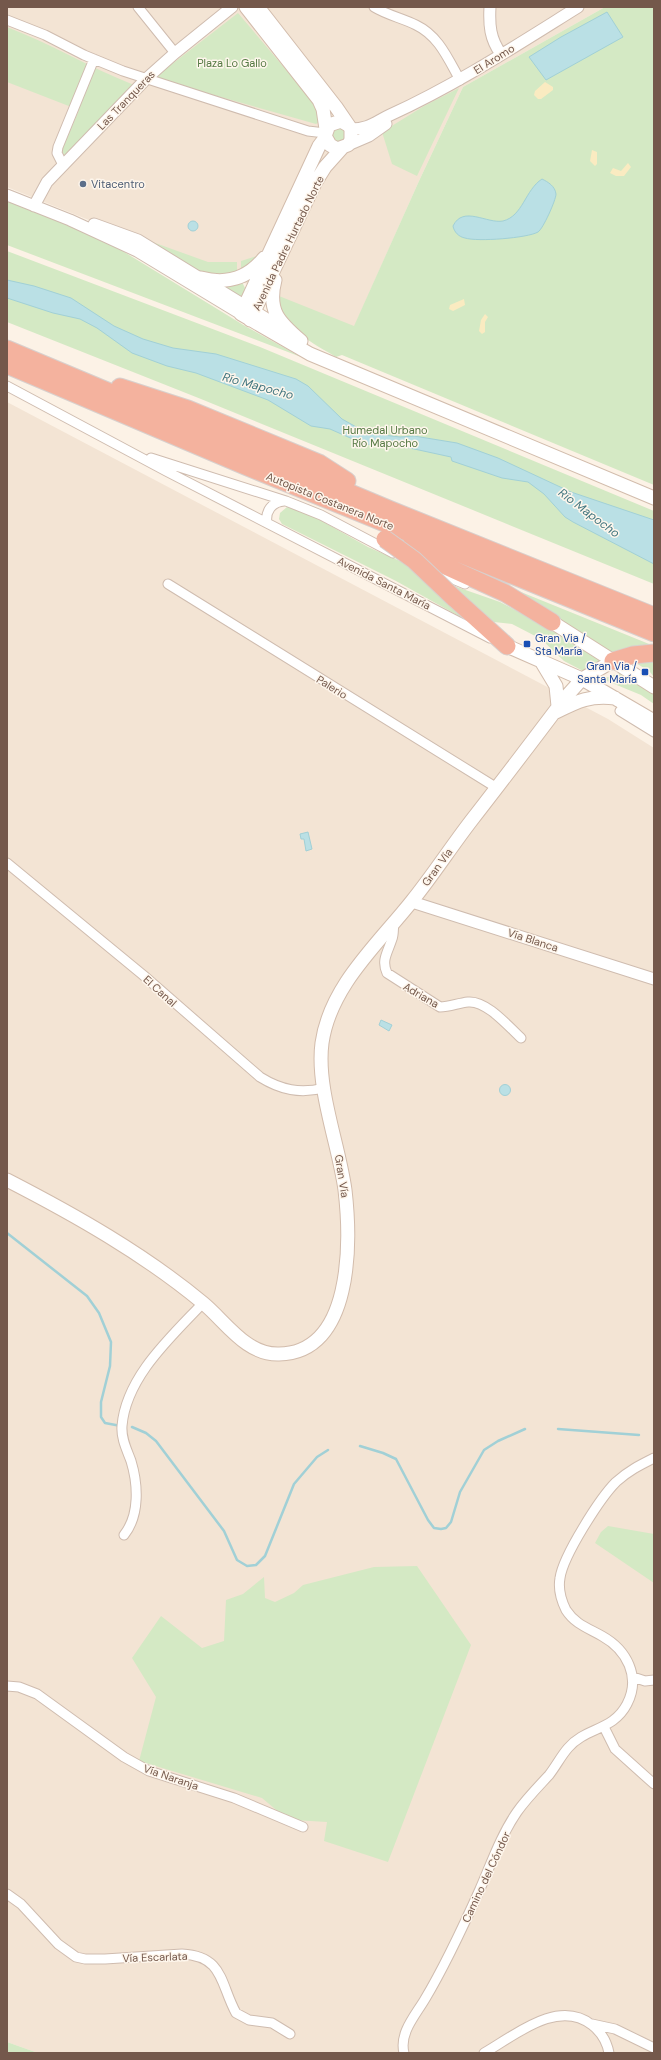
<svg xmlns="http://www.w3.org/2000/svg" width="661" height="2060" font-family="'DM Sans',sans-serif">
<style>
.residential{fill:#f3e4d4}
.green{fill:#d4e9c4}
.sand{fill:#faebc1}
.water{fill:#bae0e5;stroke:#a1d0d6}
.lines{fill:none;stroke-linecap:round;stroke-linejoin:round}
.stream{stroke:#a1d0d6;stroke-width:2.5}
.minor-casing{stroke:#cfbcaf;stroke-width:11}
.tertiary-casing{stroke:#cfbcaf;stroke-width:13}
.secondary-casing{stroke:#d2bcac;stroke-width:15}
.motorway-casing{stroke:#d8d0cd;stroke-width:19}
.minor{stroke:#fff;stroke-width:9}
.tertiary{stroke:#fff;stroke-width:11}
.secondary{stroke:#fff;stroke-width:13}
.motorway{stroke:#f4b29e;stroke-width:17}
.motorway-bridge-casing{stroke:#d8d0cd;stroke-width:19;stroke-linecap:butt}
.motorway-bridge{stroke:#f4b29e;stroke-width:17}
.service-dot{fill:#5c6f8a;stroke:#fef6ec;stroke-width:1.5}
.transit-dot{fill:#1a4fb4;stroke:#fef6ec;stroke-width:1.5}
.labels{text-anchor:middle;dominant-baseline:central;stroke-width:3;stroke-linejoin:round;paint-order:stroke}
.street-label{font-size:11px;fill:#74584b;stroke:#fef6ec}
.park-label{font-size:11px;fill:#557943;stroke:#fef6ec}
.service-label{font-size:11px;fill:#4e5e75;stroke:#fef6ec;text-anchor:start}
.transit-label{font-size:11px;fill:#164399;stroke:#fef6ec;text-anchor:start}
.water-label{font-size:12px;font-style:italic;fill:#437780;stroke:#fef6ec}
</style>
<rect width="100%" height="100%" fill="#fcf2e6"/>
<!-- residential -->
<path class="residential" d="M7 7H605L463 87 419 181 354 327 7 187Z
M7 402 608 719 654 748V2053H38L7 2042Z"/>
<!-- green -->
<path class="green" d="M605 7H654V485L342 355 336 357C315 344 276 326 279 296L354 326 419 181 463 87Z
M238 13 315 104 319 122 316 124 154 78Z
M7 27C51 44 91 68 134 85L66 155H64L62 150 79 110 7 82Z
M459 88 417 176 392 164 382 132 424 106Z
M343 127 347 137 341 143 333 141 331 130Z
M7 201 103 239 245 326 301 357 7 245Z
M133 235 208 262H237V271L239 274 208 278Z
M261 250 252 265 241 270V261L257 256Z
M7 251 260 347 654 511V584L201 399 7 322Z
M241 280 245 288 241 301 218 287Z
M287 507 294 508 320 520 368 547 409 565 466 620 396 581 282 524 279 519 280 513Z
M454 586 500 602 605 658 583 671 564 661 541 639 512 624 494 622 480 614Z
M516 590 654 646 614 654 515 593Z
M654 659V677L650 672 633 661Z
M623 672 654 693V704L641 695 607 681 605 678Z
M608 1526 654 1534V1583L595 1543 601 1532Z
M417 1566 471 1645 388 1862 324 1841 327 1822 294 1820 281 1814 262 1798 139 1761 156 1697 132 1658 161 1616 202 1648 224 1641 226 1600 243 1594 264 1577 265 1598 275 1602 294 1593 303 1585 374 1567Z
M7 2042 38 2053H7Z"/>
<!-- sand -->
<path class="sand" d="M545 82 553 87V90L541 99H538L534 95 535 91Z
M592 150 597 152V164L595 166 590 161Z
M628 163 631 167 624 176H616L610 173 613 168 621 171Z
M464 299 465 305 453 311 449 309 450 305Z
M485 314 488 317 485 322V332L482 334 479 331 481 320Z"/>
<!-- water -->
<path class="water" d="M607 12 623 37 546 80 529 57 561 37Z
M542 179C548 182 555 186 556 194 556 200 543 229 538 232 528 238 477 242 465 238 459 237 454 232 453 226 463 205 487 224 503 221 523 216 525 190 542 179Z
M188 226a5 5 0 1 1 10 0a5 5 0 1 1-10 0Z
M7 280 34 286 71 298 114 326 143 339 173 348 216 354 296 379 308 386 342 419 367 433 400 437 414 436 457 443 498 458 571 492 654 520V564L573 522 565 517 544 494 528 482 502 478 452 461 451 457 405 447 364 444 330 429 311 426 268 400 196 373 167 366 132 353 97 328 80 319 53 313 7 298Z
M308 832 312 849 306 851 304 839H301L300 834Z
M381 1020 392 1025 389 1031 379 1025Z
M499.5 1090a5.5 5.5 0 1 1 11 0a5.5 5.5 0 1 1-11 0Z"/>
<g class="lines">
<!-- stream -->
<path class="stream" d="M7 1233 87 1296 99 1313 111 1342 110 1366 101 1402V1417L105 1423 121 1426
M132 1427 146 1433 156 1441 224 1531 237 1560 247 1566 256 1565 265 1556 294 1484 317 1457 328 1450
M558 1429 639 1435
M360 1446 383 1453 396 1459 428 1520 434 1528 441 1529 446 1528 451 1522 460 1492 484 1450 498 1441 525 1429"/>
<!-- minor casing -->
<g class="minor-casing">
<path id="minor" d="M138 7 175 53
M374 7C387 15 402 18 416 25 439 36 448 59 460 80
M7 20 45 35 84 55 123 71 308 131 325 133
M63 165 57 153 58 147 94 59
M7 386 166 471 490 638
M151 458 286 501 321 515 393 553
M267 523C265 511 272 502 284 501
M431 570 465 584
M168 584 497 788
M620 711 654 732
M7 863 143 975 260 1077C281 1090 300 1094 324 1088
M394 923C393 928 394 934 392 939 388 952 381 960 387 973L440 1007C450 1007 458 1003 468 1002 486 1000 508 1026 521 1038
M124 1535C140 1515 138 1484 131 1461 127 1450 121 1439 122 1426 126 1377 171 1337 203 1303
M633 1677 645 1681 654 1680
M7 1686 19 1687 37 1694 124 1757 149 1771 234 1798 303 1827
M604 1727 615 1749 654 1784
M7 1894 21 1904 58 1944 76 1957 85 1959H105L182 1954C224 1956 220 1984 236 2013L249 2020 272 2023 290 2034
M592 2024 615 2029 654 2048
M404 2053C399 2033 415 2016 425 1999 446 1964 463 1927 480 1889 491 1864 501 1835 517 1812 526 1799 538 1787 549 1775 556 1766 561 1756 568 1748 586 1727 613 1731 627 1704 641 1677 627 1650 602 1636 588 1628 575 1624 566 1610 561 1600 558 1589 560 1578 563 1556 600 1498 616 1482 628 1471 640 1465 654 1458
M484 2053C514 2036 558 1998 592 2025 601 2032 607 2042 609 2053"/>
</g>
<!-- tertiary casing -->
<g class="tertiary-casing">
<path id="tertiary" d="M490 7C489 25 490 39 501 54
M351 129C369 129 375 122 390 115 456 85 517 45 578 7
M348 145 369 136 386 124
M7 195 70 220 137 251 241 314
M34 206 47 182 147 78 175 53 232 7
M94 224 138 240 252 310
M412 902 654 979"/>
</g>
<!-- secondary casing -->
<g class="secondary-casing">
<path id="secondary" d="M246 7 319 100 323 109 326 129
M258 7 336 107 351 129V140L348 145 337 149 330 145 325 136 329 125 341 121 348 125
M325 138 319 146 241 314 310 354 654 498
M201 278C226 285 248 278 264 258
M275 280C267 311 279 322 301 341
M254 312 283 330
M250 320 315 183 325 167 342 148
M552 622 654 687
M507 646 582 679 654 721
M541 661 556 686 558 706
M556 712C578 701 590 695 615 698
M7 1180C75 1215 144 1254 203 1303 226 1322 246 1355 279 1354 353 1353 351 1242 345 1190 339 1145 316 1088 322 1043 330 986 378 944 412 901 433 875 451 847 471 821 503 780 534 739 565 698L582 679 613 661"/>
</g>
<!-- motorway casing -->
<g class="motorway-casing">
<path id="motorway" d="M7 349 391 510 654 616
M7 365 245 466 654 633
M120 387 188 409 319 463 347 481
M411 545 428 558 505 593 552 622
M454 598 507 646
M613 661 633 655 654 653"/>
</g>
<!-- minor -->
<use href="#minor" class="minor"/>
<!-- tertiary -->
<use href="#tertiary" class="tertiary"/>
<!-- secondary -->
<use href="#secondary" class="secondary"/>
<!-- motorway -->
<use href="#motorway" class="motorway"/>
<!-- motorway-bridge casing -->
<g class="motorway-bridge-casing">
<path id="motorway-bridge" d="M385 539 414 560 454 598"/>
</g>
<!-- motorway-bridge -->
<use href="#motorway-bridge" class="motorway-bridge"/>
</g>
<!-- markers -->
<circle class="service-dot" cx="83" cy="184" r="4"/>
<g class="transit-dot">
<rect x="523" y="640" width="8" height="8" rx="2"/>
<rect x="641" y="668" width="8" height="8" rx="2"/>
</g>
<g class="labels">
<!-- street labels -->
<g class="street-label">
<text transform="translate(494 59) rotate(-32)">El Aromo</text>
<text transform="translate(126 100) rotate(-46)">Las Tranqueras</text>
<text transform="translate(288 243) rotate(-64)">Avenida Padre Hurtado Norte</text>
<text transform="translate(330 501) rotate(22)">Autopista Costanera Norte</text>
<text transform="translate(384 583) rotate(27)">Avenida Santa María</text>
<text transform="translate(332 687) rotate(32)">Palerio</text>
<text transform="translate(437 867) rotate(-54)">Gran Vía</text>
<text transform="translate(533 940) rotate(18)">Vía Blanca</text>
<text transform="translate(160 991) rotate(42)">El Canal</text>
<text transform="translate(421 995) rotate(30)">Adriana</text>
<text transform="translate(342 1176) rotate(81)">Gran Vía</text>
<text transform="translate(171 1777) rotate(19)">Vía Naranja</text>
<text transform="translate(486 1877) rotate(-65)">Camino del Cóndor</text>
<text transform="translate(155 1957) rotate(-2)">Vía Escarlata</text>
</g>
<!-- park labels -->
<g class="park-label">
<text x="232" y="63">Plaza Lo Gallo</text>
<text x="385" y="430">Humedal Urbano<tspan x="385" dy="13">Río Mapocho</tspan></text>
</g>
<!-- service labels -->
<g class="service-label">
<text x="91" y="184">Vitacentro</text>
</g>
<!-- transit labels -->
<g class="transit-label">
<text x="535" y="638">Gran Via /<tspan x="535" dy="13">Sta María</tspan></text>
<text x="637" y="666" text-anchor="end">Gran Via /<tspan x="637" dy="13">Santa María</tspan></text>
</g>
<!-- water labels -->
<g class="water-label">
<text transform="translate(258 386) rotate(15)">Río Mapocho</text>
<text transform="translate(589 513) rotate(37)">Río Mapocho</text>
</g>
</g>
<!-- border -->
<rect width="661" height="2060" fill="none" stroke="#74584b" stroke-width="16"/>
</svg>
